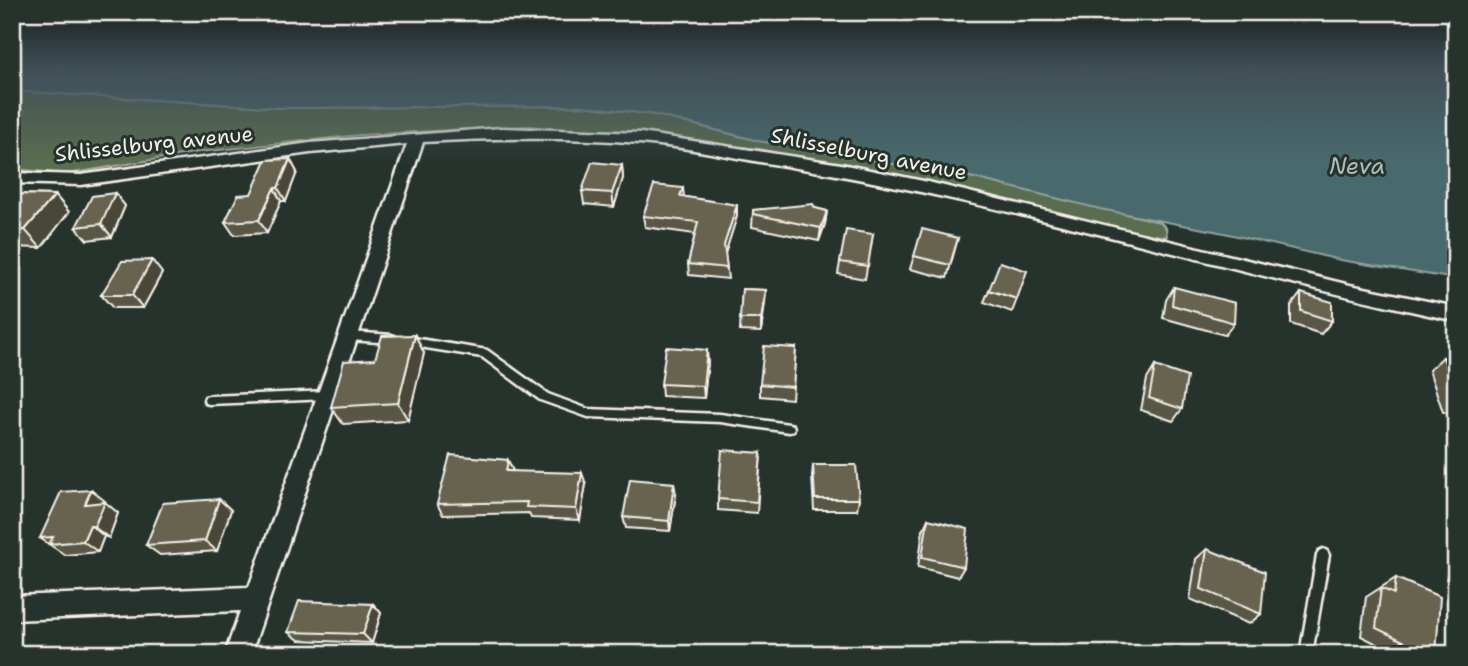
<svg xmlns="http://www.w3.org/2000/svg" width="1468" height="666" font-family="'Shantell Sans',sans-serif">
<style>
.green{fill:#5a6d50;stroke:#a7af9c;stroke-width:2}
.water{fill:#486b6d;stroke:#8da19e;stroke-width:2}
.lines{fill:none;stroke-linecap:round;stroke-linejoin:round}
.lane-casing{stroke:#f4f1e8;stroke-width:5}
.street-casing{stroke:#f4f1e8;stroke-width:5}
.lane{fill:#26332d;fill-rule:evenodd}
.street{fill:#26332d;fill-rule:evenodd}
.wall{fill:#595645;stroke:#f4f1e8;stroke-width:2}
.shaded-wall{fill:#484638;stroke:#f4f1e8;stroke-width:2}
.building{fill:#676450;stroke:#f4f1e8;stroke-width:2}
.labels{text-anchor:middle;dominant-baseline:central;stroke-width:6;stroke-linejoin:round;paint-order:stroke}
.street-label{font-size:21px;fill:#f4f1e8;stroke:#26332d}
.water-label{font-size:23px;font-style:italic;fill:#afbbb7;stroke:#26332d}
</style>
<rect width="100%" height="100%" fill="#26332d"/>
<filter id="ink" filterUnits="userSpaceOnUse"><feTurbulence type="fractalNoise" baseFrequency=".0143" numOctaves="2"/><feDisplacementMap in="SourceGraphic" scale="14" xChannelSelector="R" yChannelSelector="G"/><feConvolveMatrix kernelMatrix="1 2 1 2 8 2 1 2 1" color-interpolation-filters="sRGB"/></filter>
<g filter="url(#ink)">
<!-- green -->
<path class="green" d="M12 91 282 108 583 106 656 115 759 141 970 177 1160 222 1166 228 1167 237 1107 227 759 149 529 126 360 135 199 152 68 174 12 169Z"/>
<!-- water -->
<path class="water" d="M12 70H1456V279L1340 260 1224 233 1100 209 970 177 759 141 656 115 583 106 282 108 12 91Z"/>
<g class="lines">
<!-- lane casing -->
<g class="lane-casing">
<path id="lane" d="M350 332 392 335 395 336 397 339 395 342 392 343 350 340 347 339 345 336 347 333Z
M407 337 487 350 548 394 588 409 720 414 789 424 793 425 794 428 793 431 789 432 720 422 588 417 540 400 482 357 407 345 404 344 402 341 404 338Z
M329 391 333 392 334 395 333 398 329 399 209 404 205 403 204 400 205 397 209 396Z
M1323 549 1327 551 1329 555 1312 654H1300L1317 555 1319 551Z"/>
</g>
<!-- street casing -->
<g class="street-casing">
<path id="street" d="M502 128 641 133 841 164 928 182 1350 285 1456 307V321C1223 272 995 198 760 162 720 155 680 146 640 143 568 137 495 138 423 142L251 654H225L240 611 12 620V596L249 587 407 144 310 153 81 185 12 183V173L81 175 310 143Z"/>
</g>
<!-- lane -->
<use href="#lane" class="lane"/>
<!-- street -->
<use href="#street" class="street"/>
</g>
<!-- wall -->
<path class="wall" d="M290 159 297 172 286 201H281L267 233 234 235 225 222 251 194Z
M622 165 623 178 614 207 584 204 582 191Z
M683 188 684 197 737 205V216L725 253 728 279 689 275 688 264 695 234 645 227 643 216Z
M115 193 125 206 112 237 87 240 76 227Z
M12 194 55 195 69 212 41 248 12 247Z
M815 208 827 211 825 224 819 241 752 227 753 210Z
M873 234 865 279 838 274 840 262Z
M958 238 947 278 910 269 914 256Z
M152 260 162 273 143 308H113L101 295Z
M1174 287 1234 323 1225 335 1163 318 1166 300Z
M742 289 766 290 765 302 761 332 740 331Z
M989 290 1017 299 1012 312 984 302Z
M1301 293 1332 321 1321 334 1291 324V306Z
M796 348 792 399 760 396V384Z
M424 353 408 420 343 424 331 407 375 359Z
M1443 357 1456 360V415L1443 412 1429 370Z
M708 362 704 398 662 396 661 384Z
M1155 366 1182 409 1173 421 1141 410 1147 379Z
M761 453 757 513 718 510V499Z
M813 465 859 499 857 510H814L812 476Z
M513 471 586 484 580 520 531 518 529 513 443 515 437 504Z
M676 494 670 531 626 528 623 517Z
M219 499 231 510 217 551 160 555 146 545Z
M105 501 104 502 118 513 109 538 104 536 98 552 65 555 40 538Z
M928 519 964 567 958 577 918 567 923 530Z
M1207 549 1261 614 1249 624 1190 599 1196 559Z
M1396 578 1436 654H1397L1361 636 1366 597Z
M373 604 381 613 372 643 299 640 288 632Z"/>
<!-- shaded-wall -->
<path class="shaded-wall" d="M290 159 297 172 286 201 278 188Z
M622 165 623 178 614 207 612 193Z
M274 188 281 201 267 233 259 220Z
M115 193 125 206 112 237 101 224Z
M55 195 69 212 41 248 25 230Z
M737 205V216L724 257V245Z
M827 211 825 224 819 241 821 228Z
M152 260 162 273 143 308 132 295Z
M766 290 765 302 761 332V319Z
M415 335 424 353 408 420 398 403Z
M707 350 708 362 704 398 703 386Z
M508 460 513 471H506Z
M582 473 586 484 580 520 576 509Z
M674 483 676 494 670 531 669 521Z
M91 490 105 501 99 514 85 504Z
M219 499 231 510 217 551 205 541Z
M105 502 118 513 109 538 94 527Z
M90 525 104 536 98 552 83 541Z
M373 604 381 613 372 643 363 634Z"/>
<!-- building -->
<path class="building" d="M290 159 278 188H274L259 220 225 222 238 195 251 194 266 160Z
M592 162 622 165 612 193 582 191Z
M654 185 683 188 680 196 737 205 724 245 727 268 688 264 698 222 643 216Z
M115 193 101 224 76 227 92 196Z
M12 194 55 195 25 230H12Z
M813 204 815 208 827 211 821 228 753 214V210Z
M922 229 958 238 950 265 914 256Z
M846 230 873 234 868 266 840 262Z
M152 260 132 295H101L122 261Z
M1000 262 1027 271 1017 299 989 290Z
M1174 287 1235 303 1234 323 1172 305Z
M742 289 766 290 761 319H740Z
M1301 293 1332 302V321L1301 311Z
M415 335 398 403 331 407 344 361 375 359 382 336Z
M764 346 796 348 793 387 760 384Z
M666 347 707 350 703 386 661 384Z
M1443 357 1456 360V394Z
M1155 366 1187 377 1182 409 1149 398Z
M722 450 761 453 757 502 718 499Z
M450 455 508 460 506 471 582 473 576 509 526 507 527 502 437 504Z
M813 465H856L859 499H815Z
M630 479 674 483 669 521 623 517Z
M91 490 85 504 105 502 94 527 90 525 83 541 49 544 53 537 40 538 61 492Z
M219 499 205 541 146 545 163 503Z
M928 519 968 529 964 567 922 557Z
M1207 549 1265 572 1261 614 1201 589Z
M1396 578 1440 597 1436 654H1417L1418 648 1376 628 1381 588 1394 594Z
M299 601 373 604 363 634 288 632Z"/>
</g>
<!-- sky -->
<linearGradient id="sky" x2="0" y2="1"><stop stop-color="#151c19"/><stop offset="0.43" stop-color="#415057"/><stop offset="1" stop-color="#415057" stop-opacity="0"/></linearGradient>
<rect width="1468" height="163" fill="url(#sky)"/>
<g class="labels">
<!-- street labels -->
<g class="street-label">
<text transform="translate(154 144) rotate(-6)">Shlisselburg avenue</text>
<text transform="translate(869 154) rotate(11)">Shlisselburg avenue</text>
</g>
<!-- water labels -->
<g class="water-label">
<text x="1357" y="166">Neva</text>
</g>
</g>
<!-- margin -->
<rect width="1468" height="666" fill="none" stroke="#26332d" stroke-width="42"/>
<rect x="21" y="21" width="1426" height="624" fill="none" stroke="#f4f1e8" stroke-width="2.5" filter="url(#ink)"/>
</svg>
